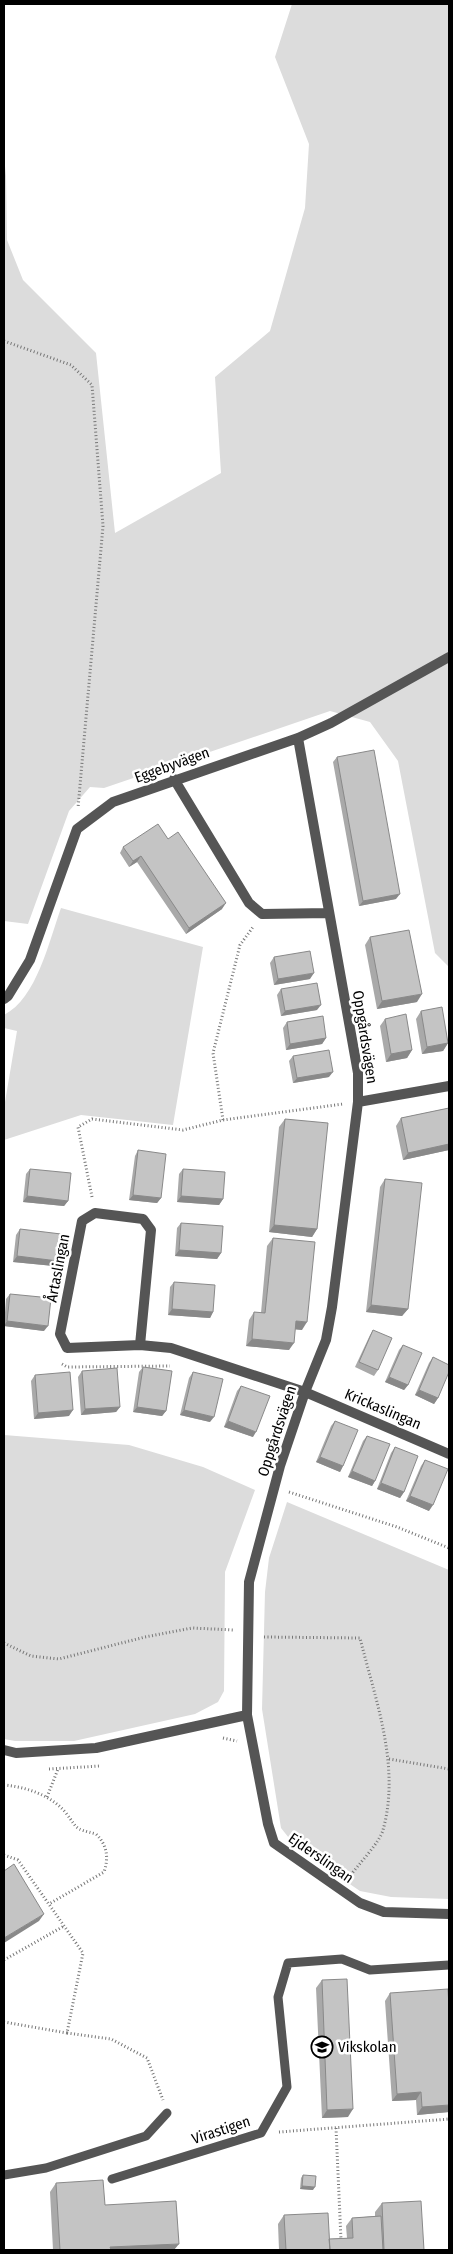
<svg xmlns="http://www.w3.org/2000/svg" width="453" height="2254" font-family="'Fira Sans Condensed',sans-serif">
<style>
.green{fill:#dcdcdc}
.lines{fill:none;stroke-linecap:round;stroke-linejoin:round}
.path{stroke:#777;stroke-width:3;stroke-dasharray:1 2.5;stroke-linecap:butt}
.lane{stroke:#555;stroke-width:9}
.street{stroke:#555;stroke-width:10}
.wall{fill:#a9a9a9}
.shaded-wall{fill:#898989}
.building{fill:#c4c4c4;stroke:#898989}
.labels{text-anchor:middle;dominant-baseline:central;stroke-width:5;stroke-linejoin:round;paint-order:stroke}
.street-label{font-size:15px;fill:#000;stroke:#fff}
.poi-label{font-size:15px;fill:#000;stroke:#fff;text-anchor:start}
</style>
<rect width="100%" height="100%" fill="#fff"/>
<!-- green -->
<path class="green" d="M292 4H449V967L435 953 398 761 370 722 330 711 104 788 90 787 69 811 28 924 4 921V156L6 176 7 240 23 280 96 353 115 533 221 473 215 377 270 331 305 208 309 144 275 57Z
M61 908 203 947 173 1125 81 1115 4 1140V1108L17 1031 4 1028V1015C37 998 49 941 61 908Z
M4 1435 129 1445 203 1467 255 1490 225 1572 224 1691 218 1702 195 1714 74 1741H15L4 1739Z
M287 1502 449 1570V1899L391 1897 360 1891 297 1848 281 1828 262 1709 265 1592 269 1558Z"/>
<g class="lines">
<!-- path -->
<path class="path" d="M4 341 71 365 92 385 103 526 78 808
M223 1120 213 1053 240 945 253 927
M92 1197 78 1127 92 1119 183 1130 223 1120 343 1104
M62 1364 67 1367 170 1366
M289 1492 397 1527 449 1548
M264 1637 360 1638C375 1699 401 1766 383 1830 380 1842 358 1865 350 1876
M4 1643 31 1656 59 1659 145 1637 192 1628 234 1630
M223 1738 237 1741
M389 1759 449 1769
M49 1769 100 1766
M4 1785C26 1787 51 1795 66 1813 79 1830 73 1828 96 1834 107 1845 109 1857 104 1872L49 1904
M47 1797 58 1769
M4 1855 18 1860 83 1953 67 2033 111 2039 147 2058 163 2100
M4 1960 64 1926
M4 2022 67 2033
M336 2128 341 2240
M279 2132 449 2119"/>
<!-- lane -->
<path class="lane" d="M4 2175 46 2168 146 2136 167 2113
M112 2179 261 2133 287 2087 278 1997 288 1963 342 1959 370 1970 449 1965"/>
<!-- street -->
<path class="street" d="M174 779 249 903 262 914 329 913
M4 999 8 996 30 960 77 829 113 802 298 738 331 723 449 657
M358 1102 449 1086
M140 1345 67 1348 60 1334 82 1221 95 1213 143 1219 151 1230 140 1345 171 1348 305 1392 449 1454
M247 1715 268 1824 274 1843 360 1903 384 1912 449 1914
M4 1750 16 1753 96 1748 247 1715 249 1582 280 1466 305 1392 326 1340 332 1307 358 1102V1073L298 738"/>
</g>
<!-- wall -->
<path class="wall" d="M337 757 396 899 359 906 333 762Z
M168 839 222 909 186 934 137 862 129 867 120 853 123 847Z
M370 937 417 1002 377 1009 365 945Z
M274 957 310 979 274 985 270 963Z
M281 989 317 1010 281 1016 277 995Z
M421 1011 448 1043 443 1051 422 1054 416 1019Z
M385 1019 412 1050 407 1058 386 1062 380 1026Z
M287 1022 326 1038 322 1044 286 1050 283 1028Z
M293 1056 329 1077 293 1083 289 1061Z
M449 1108V1150L403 1160 396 1126 401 1118Z
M285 1119 317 1229 312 1237 269 1232 279 1127Z
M138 1150 161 1198 157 1203 129 1200 135 1156Z
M30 1169 68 1201 64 1206 23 1202 26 1174Z
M183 1169 223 1199 219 1205 177 1202 179 1174Z
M385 1179 408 1309 402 1316 366 1312 380 1187Z
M181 1223 221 1253 217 1259 175 1256 177 1228Z
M20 1229 54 1266 13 1262 16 1235Z
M273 1238 302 1330 295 1329 289 1350 246 1346 249 1320 254 1312 261 1313 267 1246Z
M174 1282 213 1312 210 1318 168 1315 170 1287Z
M10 1294 44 1331 4 1326 6 1299Z
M373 1330 378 1370 374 1376 355 1367 370 1335Z
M403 1345 408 1385 404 1390 385 1382 399 1350Z
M433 1357 438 1398 434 1404 415 1395 429 1363Z
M143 1367 166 1411 162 1416 133 1412 139 1372Z
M82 1371 120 1407 116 1412 81 1415 78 1377Z
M193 1372 210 1422 180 1415 189 1378Z
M35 1375 69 1416 34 1419 31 1381Z
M241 1386 253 1437 224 1427 237 1391Z
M335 1421 343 1466 340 1472 316 1462 331 1426Z
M367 1436 375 1481 372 1486 348 1477 363 1441Z
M395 1447 404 1492 400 1498 377 1489 391 1453Z
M425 1460 429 1511 406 1501 421 1466Z
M322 1980 348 2117 322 2118 316 1988Z
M390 1993 449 2112 417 2115 416 2100 392 2101 385 2001Z
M303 2175 313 2190 300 2189 301 2178Z
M56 2183 105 2205 174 2250H53L50 2192Z
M382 2203 424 2250H279L278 2224 284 2215 329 2239 347 2238 346 2226 352 2218 375 2216V2212Z"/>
<!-- shaded-wall -->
<path class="shaded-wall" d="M141 856 137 862 129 867 133 861Z
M400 894 396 899 359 906 363 901Z
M226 903 222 909 186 934 189 928Z
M314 973 310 979 274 985 278 979Z
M422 994 417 1002 377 1009 382 1001Z
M321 1005 317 1010 281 1016 285 1011Z
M326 1038 322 1044 286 1050 290 1044Z
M448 1043 443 1051 422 1054 427 1047Z
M412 1050 407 1058 386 1062 391 1054Z
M333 1072 329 1077 293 1083 297 1078Z
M449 1144V1150L403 1160 408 1153Z
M133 1195 161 1198 157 1203 129 1200Z
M27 1196 68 1201 64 1206 23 1202Z
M181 1196 223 1199 219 1205 177 1202Z
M274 1225 317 1229 312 1237 269 1232Z
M179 1250 221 1253 217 1259 175 1256Z
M17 1256 58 1261 54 1266 13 1262Z
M371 1305 408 1309 402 1316 366 1312Z
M172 1309 213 1312 210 1318 168 1315Z
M7 1321 48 1326 44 1331 4 1326Z
M296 1321 307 1322 302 1330 291 1329Z
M252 1339 294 1343 289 1350 246 1346Z
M389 1377 408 1385 404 1390 385 1382Z
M419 1390 438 1398 434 1404 415 1395Z
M120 1407 116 1412 81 1415 85 1409Z
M137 1407 166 1411 162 1416 133 1412Z
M73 1410 69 1416 34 1419 38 1413Z
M184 1410 214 1417 210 1422 180 1415Z
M228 1421 256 1432 253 1437 224 1427Z
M320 1457 343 1466 340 1472 316 1462Z
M352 1471 375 1481 372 1486 348 1477Z
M381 1483 404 1492 400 1498 377 1489Z
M410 1496 433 1505 429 1511 406 1501Z
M44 1914 39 1921 4 1943V1938Z
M421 2092 416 2100 392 2101 397 2094Z
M449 2105V2112L417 2115 422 2107Z
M353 2109 348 2117 322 2118 327 2110Z
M302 2186 315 2187 313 2190 300 2189Z
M179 2244 174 2250H108L110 2247Z"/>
<!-- building -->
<path class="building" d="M374 750 400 894 363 901 337 757Z
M158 824 168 839 178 832 226 903 189 928 141 856 133 861 123 847Z
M409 930 422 994 382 1001 370 937Z
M310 951 314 973 278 979 274 957Z
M317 983 321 1005 285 1011 281 989Z
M442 1007 448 1043 427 1047 421 1011Z
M406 1014 412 1050 391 1054 385 1019Z
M323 1016 326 1038 290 1044 287 1022Z
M329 1050 333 1072 297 1078 293 1056Z
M449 1108V1144L408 1153 401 1118Z
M285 1119 328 1123 317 1229 274 1225Z
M138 1150 166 1154 161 1198 133 1195Z
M30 1169 71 1173 68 1201 27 1196Z
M183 1169 225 1172 223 1199 181 1196Z
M385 1179 422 1183 408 1309 371 1305Z
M181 1223 223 1226 221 1253 179 1250Z
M20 1229 61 1234 58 1261 17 1256Z
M273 1238 315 1242 307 1322 296 1321 294 1343 252 1339 254 1312 265 1313Z
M174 1282 215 1285 213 1312 172 1309Z
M10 1294 51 1298 48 1326 7 1321Z
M373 1330 392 1338 378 1370 359 1362Z
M403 1345 422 1353 408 1385 389 1377Z
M433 1357 449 1365V1372L438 1398 419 1390Z
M143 1367 172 1371 166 1411 137 1407Z
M117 1368 120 1407 85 1409 82 1371Z
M70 1372 73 1410 38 1413 35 1375Z
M193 1372 223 1379 214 1417 184 1410Z
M241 1386 270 1396 256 1432 228 1421Z
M335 1421 358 1430 343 1466 320 1457Z
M367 1436 390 1444 375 1481 352 1471Z
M395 1447 418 1456 404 1492 381 1483Z
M425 1460 448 1469 433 1505 410 1496Z
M14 1864 44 1914 4 1938V1871Z
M347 1979 353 2109 327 2110 322 1980Z
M448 1989 449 2007V2105L422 2107 421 2092 397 2094 390 1993Z
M303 2175 316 2176 315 2187 302 2186Z
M103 2180 105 2205 176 2201 179 2244 110 2247 111 2250H60L56 2183Z
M421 2201 424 2250H384L382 2203Z
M328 2213 330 2250H286L284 2215Z
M381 2216 383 2250H330L329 2239 353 2238 352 2218Z"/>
<!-- icons -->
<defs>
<g id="school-ring" transform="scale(1.125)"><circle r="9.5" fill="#fff" stroke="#000" stroke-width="1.5"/><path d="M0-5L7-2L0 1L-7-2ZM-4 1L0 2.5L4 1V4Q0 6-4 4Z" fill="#000"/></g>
</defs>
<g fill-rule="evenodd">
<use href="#school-ring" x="322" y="2047"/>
</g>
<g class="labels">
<!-- street labels -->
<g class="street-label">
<text transform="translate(172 765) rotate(-20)">Eggebyvägen</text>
<text transform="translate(365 1037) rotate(81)">Oppgårdsvägen</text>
<text transform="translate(58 1268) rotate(-79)">Årtaslingan</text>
<text transform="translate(383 1409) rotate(23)">Krickaslingan</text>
<text transform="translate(277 1431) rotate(-72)">Oppgårdsvägen</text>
<text transform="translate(321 1858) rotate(35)">Ejderslingan</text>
<text transform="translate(221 2130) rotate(-18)">Virastigen</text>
</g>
<!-- poi labels -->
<g class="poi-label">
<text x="338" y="2047">Vikskolan</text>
</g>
</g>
<!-- border -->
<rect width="453" height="2254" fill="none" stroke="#000000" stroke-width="10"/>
</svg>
